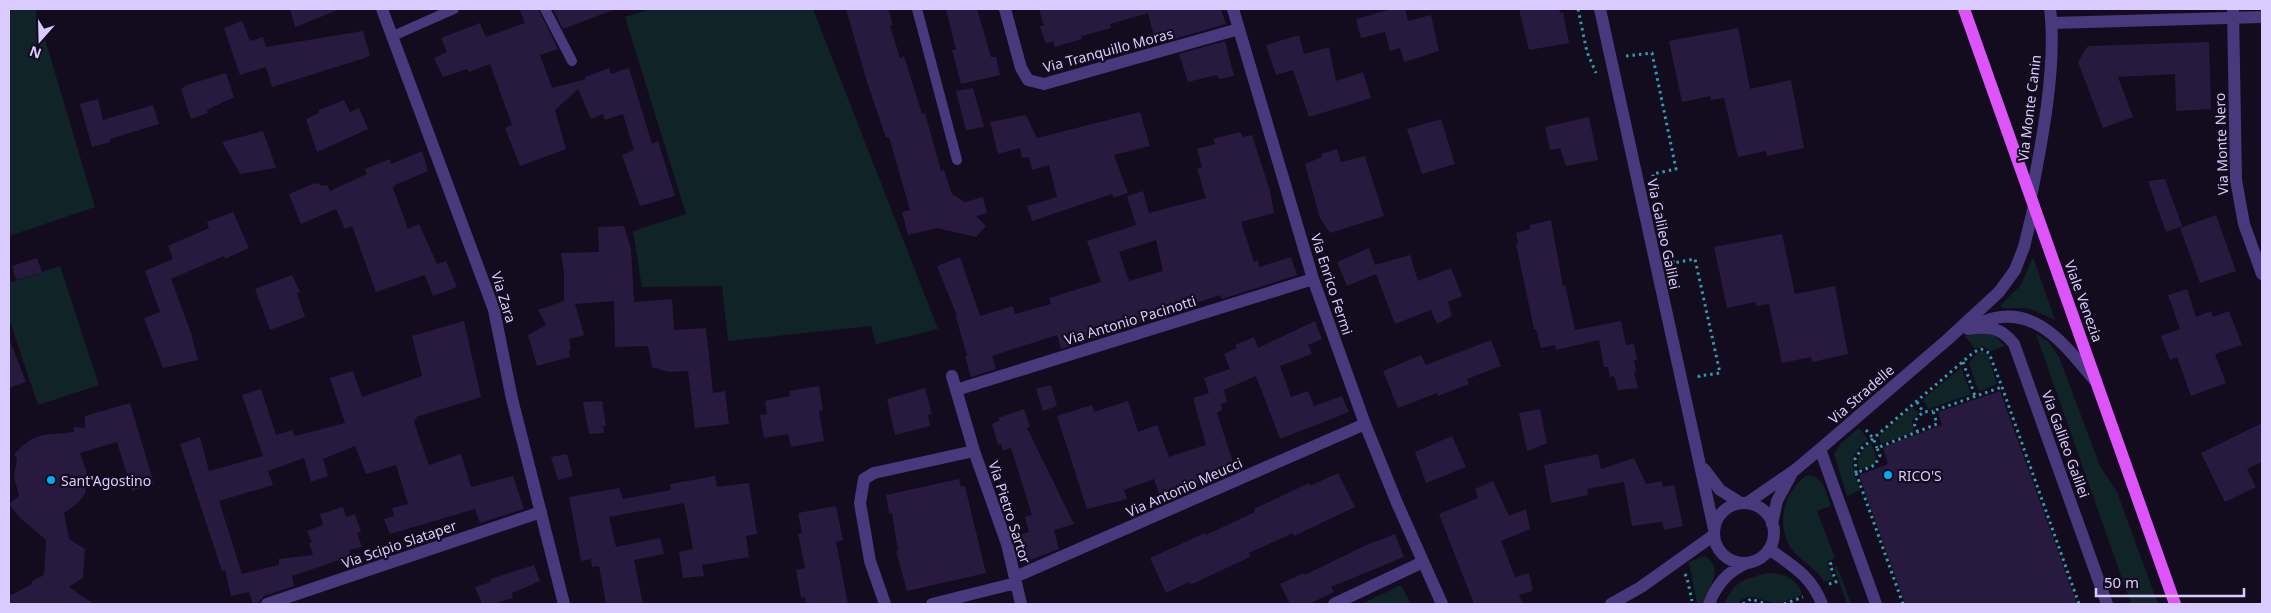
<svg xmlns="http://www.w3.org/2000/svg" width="2271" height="613" font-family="'Noto Sans',sans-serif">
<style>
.green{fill:#102428}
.building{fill:#28193f;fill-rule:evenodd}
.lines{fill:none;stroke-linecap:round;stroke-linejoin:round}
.path{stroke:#309dad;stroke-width:3;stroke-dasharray:2.5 4;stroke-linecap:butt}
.lane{stroke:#48387c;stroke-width:10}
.street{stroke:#48387c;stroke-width:12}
.primary{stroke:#dd54fb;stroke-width:12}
.poi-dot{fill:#05abef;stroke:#130c1e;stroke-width:2}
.labels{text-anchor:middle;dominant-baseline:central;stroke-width:4.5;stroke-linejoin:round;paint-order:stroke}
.street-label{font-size:14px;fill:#dacbfe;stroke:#130c1e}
.poi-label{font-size:14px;fill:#dacbfe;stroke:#130c1e;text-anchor:start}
</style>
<rect width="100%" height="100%" fill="#130c1e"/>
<!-- green -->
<path class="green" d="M9 9H36L95 207 9 236Z
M651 9H813L938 329 876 344 871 326 728 341 722 286 642 287 633 231 686 214 625 17Z
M2033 257 2055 320 2028 308H2002L2001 305 2021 285Z
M60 266 99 385 38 405 9 318V283Z
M1983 333 1993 334 2005 346 1991 351 1982 346 1975 349 1965 336Z
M2036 334 2048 341 2059 357 2100 466 2117 492 2158 604H2131Z
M1982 351 1988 356 1997 384 1980 391 1977 388 1969 363 1977 353Z
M1961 368 1971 394 1929 409 1923 401 1924 398Z
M1912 407 1919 413 1912 421 1914 432 1881 444 1879 436Z
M1859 428 1868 439C1847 458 1851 466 1860 490L1847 496 1834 454 1841 443Z
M1871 443 1876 456 1875 462 1871 466 1859 469C1854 459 1863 449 1871 443Z
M1807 475C1824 476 1826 492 1831 506L1817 511 1835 558 1827 562 1833 579 1824 582C1817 567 1797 560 1789 545 1776 521 1785 490 1807 475Z
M1705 556C1725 569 1709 587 1702 604H1697L1689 562Z
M1837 566 1851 604H1847L1834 567Z
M1767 573C1782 572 1799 579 1802 595L1776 604 1754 597H1748L1740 600 1739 604H1724C1736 580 1742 580 1767 573Z
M1401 585 1411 604H1362Z"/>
<!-- building -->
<path class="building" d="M290 9H338V10L295 27Z
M519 9H538L558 49 540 55 552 88 586 79 585 77 609 68 611 74 629 68 652 144 658 141 675 196 640 206 622 155 634 150 623 114 605 120 603 114 591 119 578 89 555 110 566 149 520 166 505 128 512 125 490 64 469 72 467 69 443 77 434 58 447 52 441 38 480 23 486 37 525 23Z
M553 9H613V10L563 29Z
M846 9H888L893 25 890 26 900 58 904 56 922 114 925 113 941 171 944 170 952 194 965 202 983 197 987 213 976 216 986 226 976 237 937 228 908 235 902 212 910 210 889 137 886 138 867 82Z
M946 9H977L991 57H996L1000 75 961 84 952 50H956Z
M1039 9H1221L1226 24 1156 44 1148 13 1110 24 1111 28 1081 36 1082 39 1055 47 1053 41 1046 44 1040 26H1044Z
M1392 9H1405L1408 21 1431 15 1439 51 1404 62 1400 48 1390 51 1385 32 1361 38 1356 19Z
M1519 9H1559L1560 13 1563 12 1569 43 1529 50Z
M242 21 250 41 263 37 266 47 363 31 370 55 365 58 272 87 266 67 240 75 224 28Z
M1738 28 1750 89 1791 80 1804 148 1767 156 1766 151 1738 157 1724 98 1711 100 1710 96 1682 102 1669 41Z
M1299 35 1304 54 1329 47 1336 81 1363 72 1371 98 1309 117 1293 70 1276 75 1266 45Z
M1225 41 1234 76 1219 79 1217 75 1188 82 1179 54Z
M2209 42 2211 109 2176 111 2175 74 2118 77 2133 117 2103 128 2078 62 2086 48 2089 46Z
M226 73 234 97 207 110 208 113 191 119 181 89 187 85Z
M973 88 984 127 966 130 956 91Z
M98 99 103 120 153 105 159 124 110 139V142L92 147 80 104Z
M344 100 350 112 359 108 368 129 317 152 306 119 319 113V110Z
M1140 112 1150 146 1114 155 1128 193 1114 198 1112 194 1032 221 1027 206 1057 197 1049 165 1032 170 1029 157 1022 158 1020 148 998 154 990 122 1026 115 1037 138Z
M1589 117 1598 160 1566 166 1560 148 1550 150 1545 127Z
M1441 119 1455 164 1422 174 1407 129Z
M263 131 276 168 240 174 222 142Z
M1240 132 1243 137 1252 135 1270 191 1274 213 1241 222 1254 262 1258 260 1259 267 1291 257 1297 275 1222 299 1220 295 1061 349 1057 335 992 356 996 369 971 377 965 356H967L956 317 957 316 937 266 960 257 980 316 1013 306 1015 314 1051 304 1049 298 1101 282 1087 241 1136 225 1127 196 1143 191 1149 213 1206 198 1197 169 1202 167 1197 149 1215 144 1213 139ZM1156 240 1163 271 1129 281 1119 252Z
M1337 149 1341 162 1365 156 1384 216 1330 233 1320 218 1305 164 1322 157 1321 154Z
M422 151 428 171 395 185 393 188 408 229 419 224 437 264 446 261 457 287 433 296 425 275 376 292 352 226 345 229 336 209 301 224 289 194 315 183 323 186 327 185 330 191 367 174 365 169 390 159 391 164Z
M2165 179 2182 226 2166 232 2148 181Z
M233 212 249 248 225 259 224 256 171 279 191 333 198 360 163 368 144 318 160 312 145 271 173 259 168 246 209 228 207 222Z
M2216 215 2236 271 2200 283 2180 228Z
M1551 220 1563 286 1565 285 1575 330 1621 321 1626 345 1634 344 1637 360H1634L1636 371 1634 372 1638 388 1618 390 1614 376 1610 377 1608 367H1604L1599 340 1556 350 1555 345 1541 348 1536 329H1534L1516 244 1518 243 1516 233 1530 229V225Z
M624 226 631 249 634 302 672 299 674 330 706 328 713 393 725 391 729 424 695 428 688 371 669 372 652 367 648 346 615 347 614 301 575 304 584 335 569 339 571 350H569L570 357 537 366 528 335 546 325 538 310 564 301V272L561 253 599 252 598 227Z
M1782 234 1795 294 1835 286 1848 354 1812 362 1811 357 1782 363 1769 304 1756 306 1755 302 1727 308 1714 247Z
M1369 248 1375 265 1410 255 1418 281 1451 268 1462 296 1448 302 1452 316 1437 324 1431 310 1395 324 1376 274 1347 286 1337 262Z
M37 258 42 272 16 280 12 266Z
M292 275 300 292 297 293 305 317 270 330 255 289Z
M2187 289 2196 317 2211 311 2213 317 2229 311 2242 345 2215 354 2226 383 2191 396 2177 357 2170 360 2161 336 2180 329 2168 295Z
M464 321 481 397 416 417 417 419 414 420 417 431 429 465 461 454 471 487 513 476 524 509 480 523 475 509 390 534 384 519 394 516 392 508 408 504 396 465 366 474 355 446 323 459 328 476 311 482 304 458 268 471 273 485 219 501 242 574 279 565V559L313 555 309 543 312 542 307 531 323 525 320 514 343 507 346 517 355 514 361 532 357 533 362 547 349 550 351 556 292 576 294 586 264 596 259 602 253 604 249 592 231 596 225 570 222 571 180 444 200 437 209 471 263 456 242 395 261 389 276 435 292 430 295 436 345 423 330 378 353 371 362 397 422 376 412 336Z
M1315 321 1322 339 1308 345 1312 354 1280 366 1291 397 1308 391 1314 406 1342 396 1349 412 1280 439 1256 376 1224 390 1227 402 1221 404 1222 410 1217 413 1233 462 1211 471 1213 479 1181 488V490L1160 497 1154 479 1124 490 1127 499 1087 509 1057 416 1092 405 1094 412 1128 401 1138 432 1157 425 1169 457 1206 445 1193 398 1209 393 1204 378 1230 369 1224 354 1237 348 1235 345 1254 337 1258 348Z
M1491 340 1501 366 1467 379 1469 384 1438 396 1437 393 1398 408 1383 371 1421 355 1426 365Z
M9 341H10L26 382 9 388Z
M1051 385 1057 406 1043 411 1036 389Z
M819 386 823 410 819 411 824 441 791 447 788 434 764 438 760 415 767 414 765 401 790 396 789 391Z
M925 388 932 414 928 415 930 426 895 435 887 399Z
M2000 391 2077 604H1905L1859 475 1888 464 1883 447 1942 425 1938 412Z
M602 401 606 426H603L604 433 589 434 583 402Z
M130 403 154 484 132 491 117 442 80 453 87 473 85 494 78 503 64 513 69 539 85 549 83 578 69 587 94 604H9V596L32 584V581L44 575 46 540 19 517 9 504 19 496 14 477 17 458 14 455 21 447 32 439 43 435 74 432V427L85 428V416Z
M1024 409 1030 427 1027 428 1074 524 1054 530 1059 549 1027 561 1019 535 1029 532 1025 517 1032 515 1011 448 1003 451 1001 444 998 445 992 424 1000 420 998 418Z
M1540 409 1547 443 1527 451 1519 413Z
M2262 423V462L2247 469 2256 487 2225 502 2201 453Z
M1452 436 1466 467 1426 483 1415 452Z
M567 454 573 476 558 480 551 457Z
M1598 454 1601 469 1634 458 1646 484 1662 481 1663 487 1674 485 1683 526 1664 530 1662 522 1632 526 1624 482 1587 489 1588 495 1551 503 1544 465Z
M1338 473 1355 507 1294 536 1293 533 1249 553 1250 557 1190 585 1189 582 1166 593 1150 558 1205 533 1206 535 1255 512 1254 509 1309 483 1310 486Z
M715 476 717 487 749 483 757 534 746 536 749 557 702 565 704 576 683 578 679 552 693 549 684 503 609 517 616 547 660 538 664 554 634 560 643 604H606L599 566 592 567 591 559 581 561 569 497 619 488 623 499 671 490 670 484Z
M959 479 961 487 965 486 967 495 986 573 907 591 896 551H898L892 513H889L886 495Z
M1493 481 1509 516 1526 509 1530 529 1501 541 1515 577 1529 573 1533 591 1519 595 1523 604H1474L1439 514 1478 498 1475 489Z
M836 506 843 540 836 542 848 604H806L805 597 801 598 796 570 805 568 798 534 802 533 798 513Z
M1395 534 1404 557 1331 587 1334 592 1309 604H1290L1280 584 1304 573 1305 575 1362 547Z
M534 565 540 581 512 593 513 598 492 604H482L475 587 491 582V579Z"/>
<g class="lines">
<!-- path -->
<path class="path" d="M1578 9 1587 52 1596 73
M1626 56 1652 53 1676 169 1653 174V176
M1673 260V263L1695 259 1720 373 1699 376V379
M1963 362 1975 396
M1917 402 1923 412
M1866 430 1873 438 1877 448
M1918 432C1911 423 1916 419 1923 412L1933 411
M1856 473 1855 459 1862 448 1974 352 1981 349 1989 353 2002 387 2079 604
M1685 574 1687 578 1692 601
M1829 584 1836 582 1830 564 1835 562
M1743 604 1751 599 1766 604
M1784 604 1803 597
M1903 604 1856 473 1875 465 1880 455 1877 448 1937 424 1933 411 2002 387"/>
<!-- lane -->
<path class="lane" d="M545 9 572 61
M917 9 957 160
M393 36 454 9"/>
<!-- street -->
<path class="street" d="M382 9 494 310 512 399 564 604
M1005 9 1021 68 1028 80 1044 84 1239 29
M1233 9 1313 279 1365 424 1397 503 1442 604
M1600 9 1714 529
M2233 9 2236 180 2244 224 2262 274
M2052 23 2262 17
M2031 197C2042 142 2057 64 2050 9
M1980 323C2034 299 2066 347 2096 382
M1968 329C1988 326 2001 327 2014 344L2107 604
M952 376 974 451 1007 544 1021 604
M956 390 1313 279
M1820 449 1876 604
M1704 469 1720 490 1741 503
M1747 503 1795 470 1820 449 1947 340 1999 292 2015 270 2024 247 2034 206
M1714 533a30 30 0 1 1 60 0a30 30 0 1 1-60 0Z
M1772 524 1777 501 1791 475
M1769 549C1793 566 1811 576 1822 604
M1015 577 1365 424
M267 604 541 512
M885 604 870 561 860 503 864 479 874 473 974 451
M932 604 1016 583
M1334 604 1423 562
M1611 604 1641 587 1714 535
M1709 604C1716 585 1728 571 1747 563"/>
<!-- primary -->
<path class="primary" d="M1964 9 2175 604"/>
</g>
<!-- markers -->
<g class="poi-dot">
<circle cx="1888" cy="475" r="5"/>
<circle cx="51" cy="480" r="5"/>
</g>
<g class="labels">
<!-- street labels -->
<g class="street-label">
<text transform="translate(1108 50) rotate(-15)">Via Tranquillo Moras</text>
<text transform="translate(2029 108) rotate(-83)">Via Monte Canin</text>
<text transform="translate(2221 144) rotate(-92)">Via Monte Nero</text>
<text transform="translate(1664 234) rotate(78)">Via Galileo Galilei</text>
<text transform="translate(1332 284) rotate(72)">Via Enrico Fermi</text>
<text transform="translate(504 297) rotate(73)">Via Zara</text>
<text transform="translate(2084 301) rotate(70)">Viale Venezia</text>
<text transform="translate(1130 320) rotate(-17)">Via Antonio Pacinotti</text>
<text transform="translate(1861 394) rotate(-41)">Via Stradelle</text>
<text transform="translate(2066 444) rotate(70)">Via Galileo Galilei</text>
<text transform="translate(1184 487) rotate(-24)">Via Antonio Meucci</text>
<text transform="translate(1010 512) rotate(72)">Via Pietro Sartor</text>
<text transform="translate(399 544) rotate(-19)">Via Scipio Slataper</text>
</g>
<!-- poi labels -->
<g class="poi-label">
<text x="1898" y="475">RICO'S</text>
<text x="61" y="480">Sant'Agostino</text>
</g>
</g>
<!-- border -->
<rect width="2271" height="613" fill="none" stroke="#dacbfe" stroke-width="20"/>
<!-- north arrow -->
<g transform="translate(40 40) rotate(200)" stroke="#130c1e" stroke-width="4" paint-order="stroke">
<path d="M0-4L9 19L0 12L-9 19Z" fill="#dacbfe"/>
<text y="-8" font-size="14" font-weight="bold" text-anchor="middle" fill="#dacbfe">N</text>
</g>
<!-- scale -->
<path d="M2096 588v8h148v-8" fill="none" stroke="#dacbfe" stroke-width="2.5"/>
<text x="2104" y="588" font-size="15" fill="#dacbfe" stroke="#130c1e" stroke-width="4" paint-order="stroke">50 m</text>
</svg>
